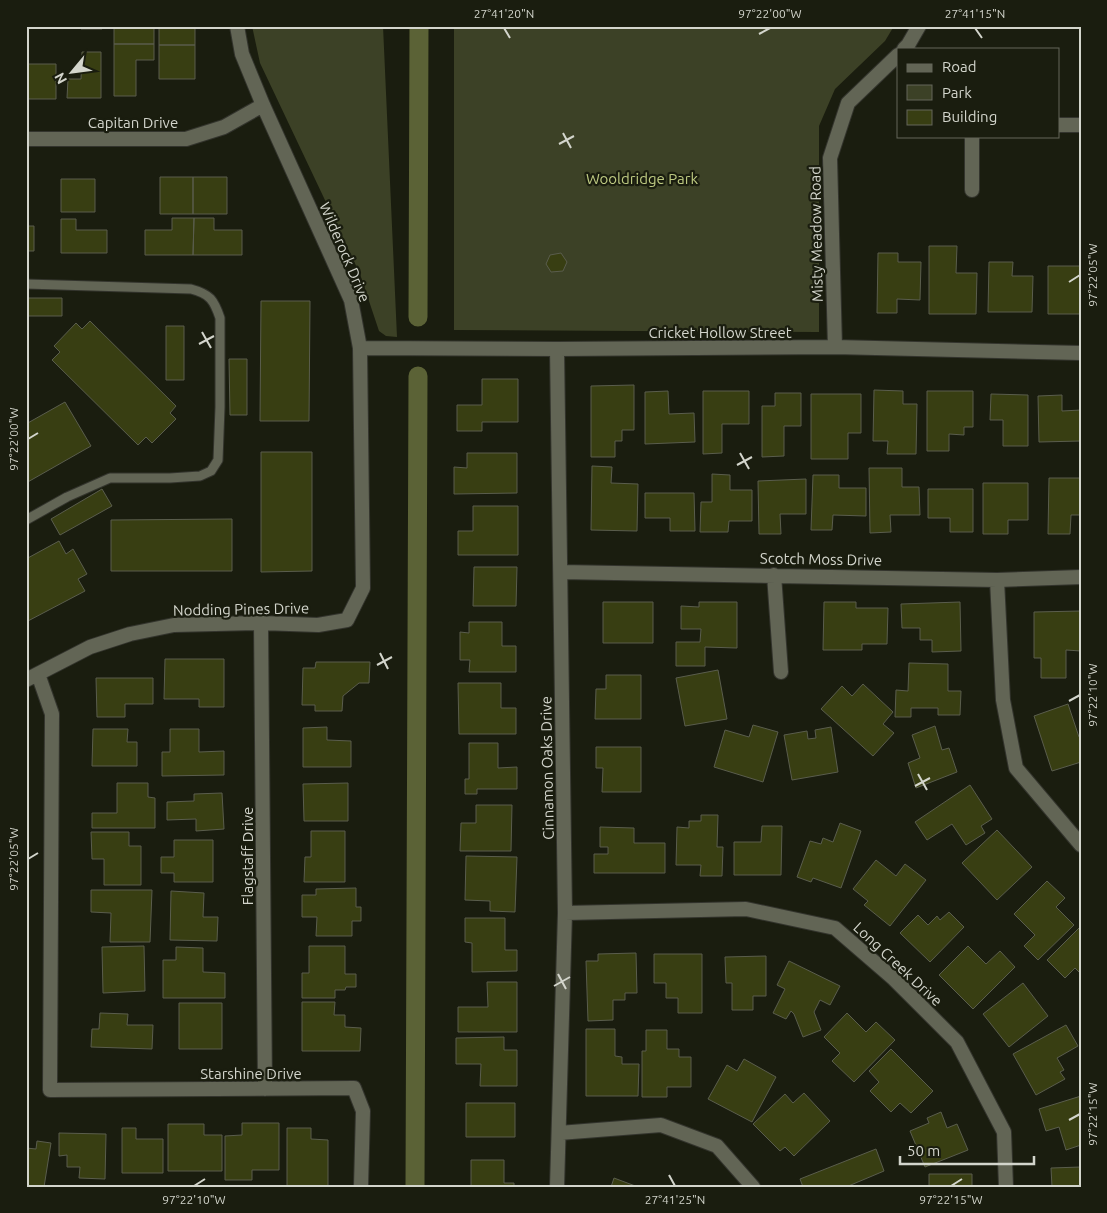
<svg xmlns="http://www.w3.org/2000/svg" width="1107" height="1213" font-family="Ubuntu,sans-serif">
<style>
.green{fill:#3c4126}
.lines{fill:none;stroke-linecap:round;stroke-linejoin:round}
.canal{stroke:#5b6236;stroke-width:19}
.building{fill:#383e12;stroke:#5a5d4d}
.service-casing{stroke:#33342d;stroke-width:11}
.minor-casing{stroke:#33342d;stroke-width:16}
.service{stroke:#626555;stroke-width:9}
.minor{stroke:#626555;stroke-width:14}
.ticks{fill:none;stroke:#d3d5cc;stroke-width:2}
.labels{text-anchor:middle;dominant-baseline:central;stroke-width:4.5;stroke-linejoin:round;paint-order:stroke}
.street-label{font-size:15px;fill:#d3d5cc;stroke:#1a1d0f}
.park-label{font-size:15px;fill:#beca82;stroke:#1a1d0f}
.neatline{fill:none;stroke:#d3d5cc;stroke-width:2}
.ticks-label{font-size:12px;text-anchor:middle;fill:#d3d5cc}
</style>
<rect width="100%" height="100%" fill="#1a1d0f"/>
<!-- green -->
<path class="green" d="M252 26H383L397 337 386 336 379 331 360 274 260 63Z
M454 26H894L885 41 835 89 819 126V332L454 330Z"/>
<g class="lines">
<!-- canal -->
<path class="canal" d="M418 317 419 26
M415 1187 418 376"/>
</g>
<!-- building -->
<path class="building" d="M81 26H102V29H81Z
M114 26H154V44H114Z
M159 26H195V45H159Z
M114 44H154V60H136V96H114Z
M159 45H195V79H159Z
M82 52H101V98H67L68 79H81Z
M26 64H56V99H26Z
M160 177H193V214H160Z
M193 177H227V214H193Z
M61 179H95V212H61Z
M172 218H194L193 255H145V230H172Z
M194 218H214V230H242V255H193Z
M61 219H76V230H107V253H61Z
M26 226H34V251H26Z
M929 246H957L956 273H977L976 314H929Z
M561 253 567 262 563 271 551 272 546 264 550 255Z
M878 253H898V262H921L920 300 897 299V313H877Z
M989 262H1013L1012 276H1033L1032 312H988Z
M1048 266H1081V314H1048Z
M26 298H62V316H26Z
M261 301H310L309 421H260Z
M90 321 176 406 170 413 176 419 152 443 146 437 138 445 52 360 60 352 54 346 76 323 82 329Z
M166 326H184V380H166Z
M229 359H247V415H230Z
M482 379H518V422H482V431H457V405H482Z
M634 385V430H622V441H615V457H591V386Z
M874 390 903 391V404H917L916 454H887L888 441H873Z
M668 391 669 414 694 413 695 442 645 444V392Z
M703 391H749V424H722V453L703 454Z
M927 391H973V427H964V435L949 434V451H927Z
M775 393H801V426H784V456L762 457V406H775Z
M811 394H861V433H848V459H811Z
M991 394 1028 395V446H1003V420H990Z
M1062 395V411L1081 410V441L1039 442 1038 396Z
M65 402 91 446 26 483V424Z
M261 452H312V571L261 572Z
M467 453H517V493L454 494V467L467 468Z
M592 466 612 467 611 483 638 484 637 531 591 530Z
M869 468H902V487H919L920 515H890L891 532 870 533Z
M712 474 730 475V490H752V521H729L728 532H700L701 502H712Z
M813 475H839V488H866V516L833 515 832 530H811Z
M1049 478H1081V515H1071L1070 534H1048Z
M806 479V514H780L781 534H759L758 481Z
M983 483H1028V520H1008V534H983Z
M102 489 112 506 60 535 51 519Z
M928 489H973V532H950V518H928Z
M645 493H694L695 531H670V518H645Z
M473 506H518V555H458V531H473Z
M232 519V571H111V520Z
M59 541 66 554 73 549 87 574 78 579 85 591 26 622V559Z
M474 567H517L516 606H473Z
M603 602H653V643H603Z
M699 602H737V648L705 647V666H676V642H700L701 629H681V606L699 607Z
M824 602H856V608H888L887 644H862V650H823Z
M960 602 961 651 932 652V640H920V628H902L901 604Z
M1081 611V651L1066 650V678H1041V658H1034V612Z
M469 622H502V646H516V672H469L470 660H460V632L469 633Z
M165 659H224V707H199V699H164Z
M316 662H370L369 683H359L343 696 342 711H315V705H302L303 668H315Z
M909 663 948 664V691H961L960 715H938V708H911V717H895L896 690 908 691Z
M718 670 727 719 685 726 676 678Z
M606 675H641V719H595L596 689H606Z
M96 678H153V704H125V717H97Z
M458 683H501V708H516V734H459Z
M863 684 893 712 883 724 894 733 873 756 821 709 842 686 852 696Z
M1068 704 1079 737 1081 736V762L1052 771 1034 716Z
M753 725 778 732 763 782 714 767 725 730 749 737Z
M935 726 942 750 949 748 957 772 916 788 908 763 920 758 912 735Z
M327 727V740L351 741V767H303V728Z
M831 727 838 772 792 780 784 735 807 731 808 739 816 738 815 730Z
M93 729H128L127 742H137V766H92Z
M170 729H199V752L224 751V775L162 776V752H170Z
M469 743H498V768L517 767V789H477V794H465V779H469Z
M596 747H641V792H602L603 768H596Z
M117 783H148V797L155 798V828H92V813H117Z
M348 783V821H304L303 784Z
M970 785 992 819 981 826 985 833 966 845 952 824 927 840 915 822Z
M222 793 224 829 196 831V819L167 820V802L194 801V794Z
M476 805H512L511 851H460L461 823H476Z
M701 815H718L717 847H723L722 876H700L701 865H676L677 827 689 828V821H701Z
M840 823 861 831 841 888 813 878 811 882 797 877 810 841 821 844 823 838 833 842Z
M762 826H782L781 875H734V842H761Z
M600 827 634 828V843H665V873H594V854H608V847H600Z
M997 830 1032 867 997 900 962 863Z
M311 831H345V882H304L305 857H311Z
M91 832H129V846H141V885H104V859H92Z
M174 840H213V882H174V873H161V857H174Z
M466 856 517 857 515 912 490 911V901L465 900Z
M876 860 896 876 905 864 926 880 890 926 864 905 868 901 853 889Z
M1047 881 1065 898 1056 907 1074 925 1038 960 1024 946 1035 935 1014 914Z
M356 888V907H361V921H352V936H316L317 917H302V895H316V889Z
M91 890H152L150 942H110L111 913 91 912Z
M171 891 204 893 203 917H218L217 941 170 940Z
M949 912 964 927 930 962 900 933 918 915 928 925 937 916 940 920Z
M465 918H505V950H517V971L472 972V943L465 942Z
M1081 926V974L1075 968 1065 978 1047 960Z
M144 946 145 991 103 993 102 947Z
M309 946H345V974H356V987H346L345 990H335V998H302V973H309Z
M968 946 986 964 1000 951 1015 967 973 1009 939 975Z
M176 947 203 948V972L225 973V998H163V960H176Z
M636 953 637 993H625V1000H613V1020L588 1021 586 961H598V954Z
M654 954H702V1013H678V998H666V983H654Z
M766 956V996H753V1010H732V983H726L725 957Z
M789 961 840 986 830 1005 820 1000 814 1012 821 1030 803 1037 794 1014 791 1011 786 1019 773 1013 785 989 777 985Z
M487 982H517V1032H458V1007H488Z
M1023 983 1048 1016 1009 1047 983 1014Z
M302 1002H335L334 1015H345V1027L361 1028 360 1051H302Z
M179 1003H222V1049H179Z
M100 1013 128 1014 127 1025H153L152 1049 91 1047 92 1029H99Z
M847 1013 866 1032 876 1022 895 1040 854 1082 832 1061 840 1053 824 1037Z
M1066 1025 1078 1046 1057 1058 1064 1070 1060 1072 1065 1079 1036 1095 1013 1054Z
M586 1029H615V1056L622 1057V1064H639L638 1096H586Z
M646 1030H667V1049H679V1057H691V1087H667V1097H642V1051H646Z
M504 1037V1050H517V1086H480L481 1064H456V1038Z
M891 1049 933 1091 911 1113 900 1103 891 1112 870 1091 879 1082 869 1071Z
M744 1059 776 1077 752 1122 708 1099 727 1065 737 1071Z
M804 1093 830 1121 794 1156 785 1147 780 1151 753 1124 785 1094 793 1103Z
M1081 1096V1145L1066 1150 1059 1127 1046 1131 1039 1109Z
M466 1103H515V1137H466Z
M941 1112 947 1128 957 1124 968 1150 925 1167 910 1131 929 1123 927 1118Z
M242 1123H279V1170H252V1180H225V1136L242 1135Z
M168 1124H204V1135H222V1171H168Z
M122 1128H136V1139H163V1173H122Z
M287 1128H311V1139L328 1140V1187H287Z
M59 1133 106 1134 105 1179 79 1178 80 1167H67V1155L59 1156Z
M37 1141 51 1143 44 1187 26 1186V1148L36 1149Z
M876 1149 884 1171 846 1187H803L800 1179Z
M471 1160H504V1183H514V1187H471Z
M1081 1167V1187H1052L1051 1168Z
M929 1174H972V1187H929Z
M614 1178 638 1187H611Z"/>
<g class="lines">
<!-- service casing -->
<g class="service-casing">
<path id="service" d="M26 284 191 289C210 294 214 300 220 318V407L218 460 211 471 200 476 170 478H110L67 497 26 520"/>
</g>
<!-- minor casing -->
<g class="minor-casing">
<path id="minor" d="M904 49 908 45 919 26
M1058 125H1081
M972 136V190
M26 139H186L224 127 263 105
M835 347 830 158 848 103 898 55
M360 348 557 349 835 347 1081 353
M557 349 565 913 557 1187
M561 572 997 580 1081 577
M774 575 781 672
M997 580 1003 700 1016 768 1081 845
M261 623 265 1089
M38 674 52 714 50 1090 354 1088 363 1111 361 1186
M26 680 90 647 130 634 174 625 261 623 318 625 347 620 363 588 360 348 351 300 263 105 242 54 237 26
M565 913 746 909 835 928 894 979 957 1042 1004 1132 1006 1187
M559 1133 661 1125 717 1146 753 1187"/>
</g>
<!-- service -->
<use href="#service" class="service"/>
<!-- minor -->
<use href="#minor" class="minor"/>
</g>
<!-- ticks -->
<path class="ticks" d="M504 28 510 38M975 28 982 38M759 34 770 28M563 133 571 148M559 144 574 136M1069 282 1080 275M202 332 211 348M199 344 214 336M28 439 38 433M740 453 749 469M737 465 752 457M380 653 388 669M377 665 392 657M1069 701 1080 695M918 774 927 790M915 786 930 778M28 859 38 853M558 974 566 989M554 986 570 977M1069 1120 1080 1114M669 1175 675 1186M194 1186 205 1179M951 1186 962 1179"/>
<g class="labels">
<!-- street labels -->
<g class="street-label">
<text x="133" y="122">Capitan Drive</text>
<text transform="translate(816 234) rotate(-91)">Misty Meadow Road</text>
<text transform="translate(345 252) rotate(67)">Wilderock Drive</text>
<text x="720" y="332">Cricket Hollow Street</text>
<text transform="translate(821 559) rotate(1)">Scotch Moss Drive</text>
<text transform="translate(241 609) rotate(-1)">Nodding Pines Drive</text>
<text transform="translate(547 768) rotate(-91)">Cinnamon Oaks Drive</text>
<text transform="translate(247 856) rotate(-90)">Flagstaff Drive</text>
<text transform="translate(898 964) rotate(43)">Long Creek Drive</text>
<text x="251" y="1073">Starshine Drive</text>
</g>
<!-- park labels -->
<g class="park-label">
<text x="642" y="178">Wooldridge Park</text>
</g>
</g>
<!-- border -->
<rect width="1107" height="1213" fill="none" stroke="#1a1d0f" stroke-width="55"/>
<!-- legend -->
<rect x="897" y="48" width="162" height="90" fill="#1a1d0f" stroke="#64675b"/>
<rect x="907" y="64" width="25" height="8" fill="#626555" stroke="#64675b"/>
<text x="942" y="72" font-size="15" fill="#d3d5cc">Road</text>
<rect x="907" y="85" width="25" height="15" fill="#3c4126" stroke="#64675b"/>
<text x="942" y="98" font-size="15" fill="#d3d5cc">Park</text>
<rect x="907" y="110" width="25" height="15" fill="#383e12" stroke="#64675b"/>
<text x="942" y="122" font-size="15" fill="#d3d5cc">Building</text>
<!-- north arrow -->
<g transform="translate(72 72) rotate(241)" stroke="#1a1d0f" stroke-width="4" paint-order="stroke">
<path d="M0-4L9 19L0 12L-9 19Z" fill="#d3d5cc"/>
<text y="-8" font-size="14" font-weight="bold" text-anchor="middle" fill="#d3d5cc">N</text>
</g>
<!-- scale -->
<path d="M900 1156v8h134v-8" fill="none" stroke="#d3d5cc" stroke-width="2.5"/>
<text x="907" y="1156" font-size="15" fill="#d3d5cc" stroke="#1a1d0f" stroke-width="4" paint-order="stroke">50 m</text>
<rect x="28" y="28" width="1052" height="1158" class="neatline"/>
<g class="ticks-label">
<text x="504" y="18">27°41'20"N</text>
<text x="770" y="18">97°22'00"W</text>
<text x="975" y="18">27°41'15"N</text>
<text transform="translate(1093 275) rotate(-90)" y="4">97°22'05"W</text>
<text transform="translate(14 439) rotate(-90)" y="4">97°22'00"W</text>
<text transform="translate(1093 695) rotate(-90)" y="4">97°22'10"W</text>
<text transform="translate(14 859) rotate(-90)" y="4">97°22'05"W</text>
<text transform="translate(1093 1114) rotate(-90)" y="4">97°22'15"W</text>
<text x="194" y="1204">97°22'10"W</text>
<text x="675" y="1204">27°41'25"N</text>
<text x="951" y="1204">97°22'15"W</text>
</g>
</svg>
